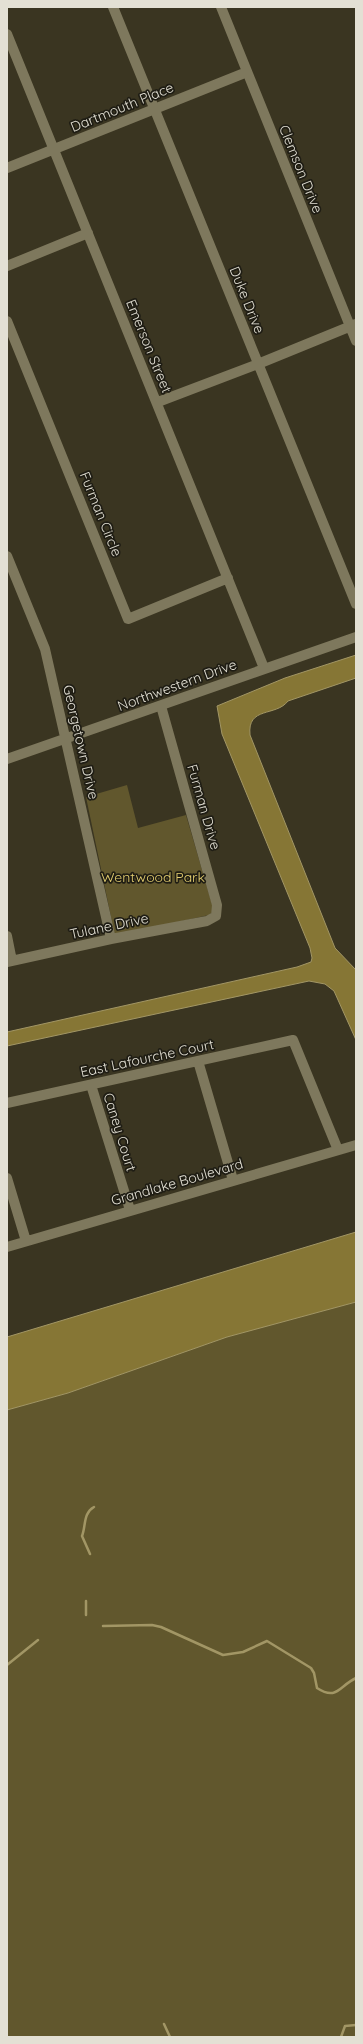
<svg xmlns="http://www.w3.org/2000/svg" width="363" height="2044" font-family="Quicksand,sans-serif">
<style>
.green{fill:#61572d}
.water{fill:#867635;stroke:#a29665}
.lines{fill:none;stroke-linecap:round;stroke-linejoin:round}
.stream{stroke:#a29665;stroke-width:2.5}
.minor{stroke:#7e785d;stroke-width:10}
.labels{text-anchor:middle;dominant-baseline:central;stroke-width:3.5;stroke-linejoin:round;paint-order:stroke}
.street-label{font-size:14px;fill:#e3e0d4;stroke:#1f1d14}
.park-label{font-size:14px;fill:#e6d071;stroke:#1f1d14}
</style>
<rect width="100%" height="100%" fill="#3a3521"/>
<!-- green -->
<path class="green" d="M127 785 138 828 186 815 214 911 209 915 115 936 86 797Z
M356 1302V2037H7V1410L68 1393 227 1337Z"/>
<!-- water -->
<path class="water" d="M356 655V678L288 701C276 717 247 706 250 735L335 948 356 970V1040L334 991 325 984 309 981 7 1046V1032L297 967 311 962 312 958 310 948 222 734 217 706 285 678Z
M356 1232V1302L227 1337 68 1393 7 1410V1337Z"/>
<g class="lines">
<!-- stream -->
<path class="stream" d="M90 1554 82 1536C86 1526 83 1513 94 1507
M86 1601V1615
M103 1626 152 1625 161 1627 223 1655 243 1652 267 1641 311 1668 314 1673 317 1688C337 1701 339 1686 356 1678
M7 1665 38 1640
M164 2024 170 2037
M341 2037 345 2026 356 2025"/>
<!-- minor -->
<path class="minor" d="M113 7 356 604
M221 7 356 341
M7 34 264 668
M7 168 247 72
M7 266 88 233
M7 321 128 619 228 578
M158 402 258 364 356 324
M7 556 45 649 111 939
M7 759 356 637
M7 936 12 961
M7 962 111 939 207 921 216 916 217 905 161 706
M198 1061 233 1180
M91 1085 130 1210
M7 1103 293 1040 338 1150
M7 1178 26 1241
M7 1247 356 1145"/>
</g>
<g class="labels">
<!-- street labels -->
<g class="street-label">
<text transform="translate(122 107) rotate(-22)">Dartmouth Place</text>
<text transform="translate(301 169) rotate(68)">Clemson Drive</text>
<text transform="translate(247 300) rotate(68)">Duke Drive</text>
<text transform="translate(149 346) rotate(68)">Emerson Street</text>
<text transform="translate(101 514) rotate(68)">Furman Circle</text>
<text transform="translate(177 685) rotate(-20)">Northwestern Drive</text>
<text transform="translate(81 742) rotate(77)">Georgetown Drive</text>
<text transform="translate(204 807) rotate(74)">Furman Drive</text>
<text transform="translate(109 926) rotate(-12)">Tulane Drive</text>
<text transform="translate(147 1058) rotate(-12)">East Lafourche Court</text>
<text transform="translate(120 1132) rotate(73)">Caney Court</text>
<text transform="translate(177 1182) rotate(-16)">Grandlake Boulevard</text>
</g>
<!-- park labels -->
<g class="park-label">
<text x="153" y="877">Wentwood Park</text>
</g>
</g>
<!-- border -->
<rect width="363" height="2044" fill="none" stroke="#e3e0d4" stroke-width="16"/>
</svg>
